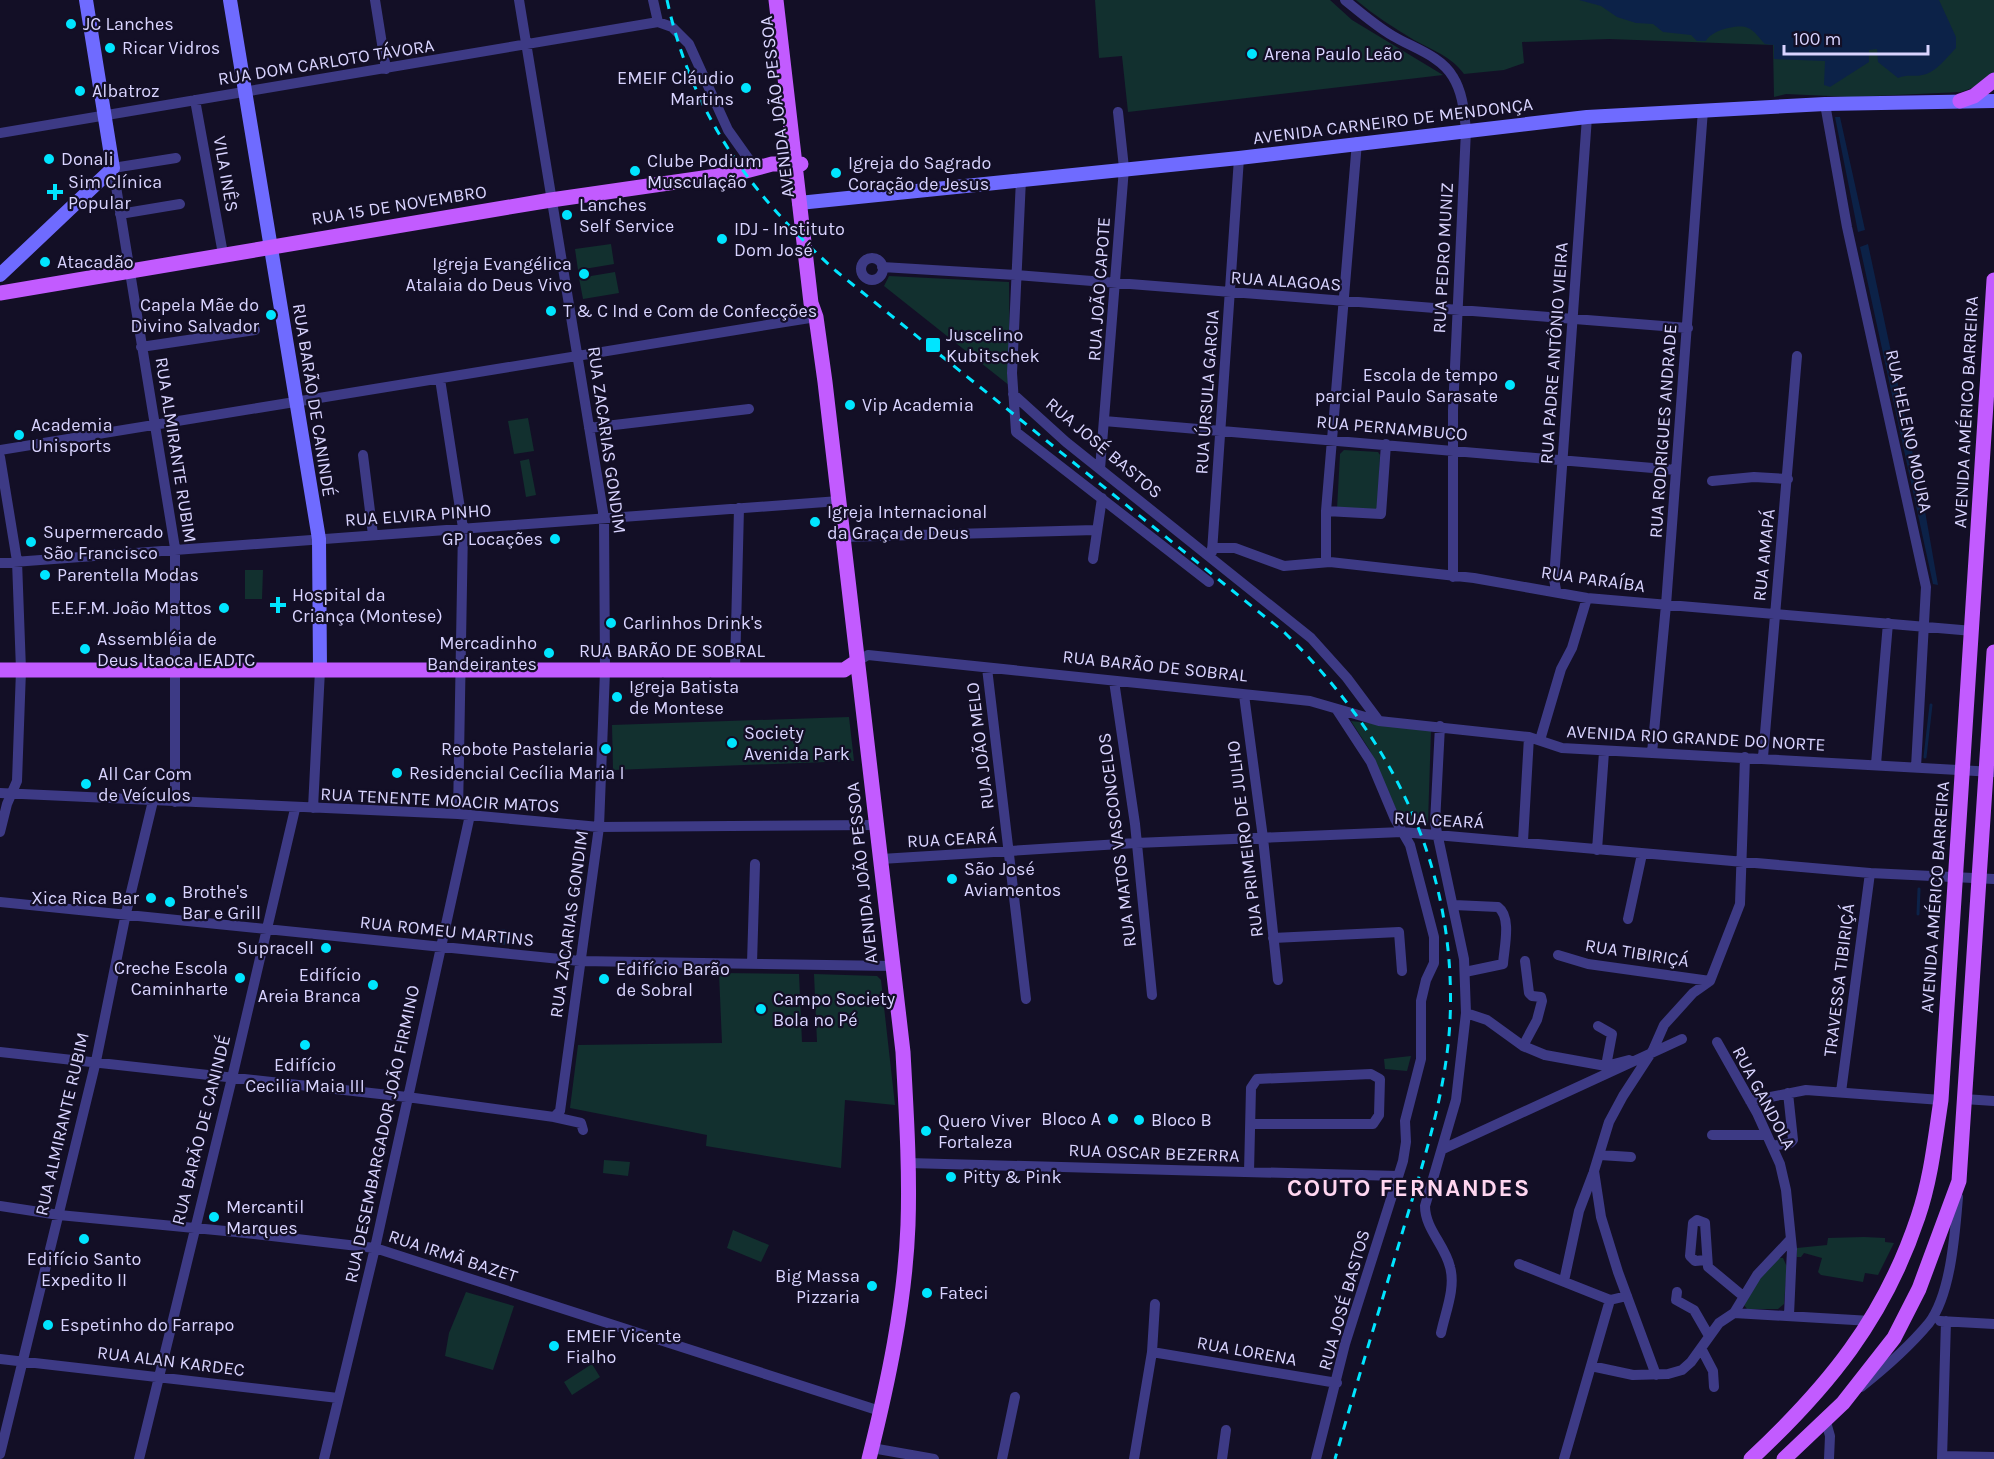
<svg xmlns="http://www.w3.org/2000/svg" width="1994" height="1459" font-family="Karla,sans-serif">
<style>
.green{fill:#12302f}
.water{fill:#0c2248}
.lines{fill:none;stroke-linecap:round;stroke-linejoin:round}
.stream{stroke:#0c2248;stroke-width:3}
.minor{stroke:#3d3a85;stroke-width:10}
.secondary{stroke:#6f6bff;stroke-width:14}
.primary{stroke:#c25bff;stroke-width:15}
.rail{stroke:#00e5ff;stroke-width:3;stroke-dasharray:9 8;stroke-linecap:butt}
.poi-dot{fill:#00e5ff;stroke:#130f26;stroke-width:2}
.labels{text-anchor:middle;dominant-baseline:central;stroke-width:4.5;stroke-linejoin:round;paint-order:stroke}
.poi-label{font-size:18px;fill:#d9d4ff;stroke:#130f26;text-anchor:start}
.street-label{font-size:18px;fill:#d9d4ff;stroke:#130f26}
.district-label{font-size:24px;font-weight:bold;letter-spacing:1.5px;fill:#ffd6f0;stroke:#130f26}
</style>
<rect width="100%" height="100%" fill="#130f26"/>
<!-- green -->
<path class="green" d="M1095 0H1330L1352 20 1443 75 1128 112 1122 56 1099 58Z
M1356 0H1994V74L1983 84 1961 92 1851 97 1786 94 1774 97 1773 45 1609 39 1522 42 1524 63 1504 70 1464 74C1451 56 1432 50 1414 40 1394 28 1374 15 1356 0Z
M611 244 614 264 578 270 575 249Z
M615 272 619 293 583 299 579 278Z
M889 276 1009 282 1010 386 884 286Z
M528 418 534 451 514 454 508 421Z
M1344 450 1378 452 1380 455 1378 510 1337 509 1340 454Z
M529 459 536 495 526 497 520 461Z
M245 570H263L262 599H245Z
M849 717 854 761 613 770 612 725Z
M1351 721 1431 730 1428 823 1402 822 1369 749Z
M719 973 799 974 802 1042H817L814 974 877 976 881 980 895 1105 845 1100 841 1168 706 1146 707 1135 570 1108 578 1045 722 1043Z
M1411 1056 1407 1071 1385 1069 1384 1059Z
M604 1160 630 1162 628 1176 603 1173Z
M733 1230 769 1245 761 1262 727 1248Z
M1864 1237 1885 1238V1242L1894 1243 1878 1275 1865 1273 1863 1282 1821 1275 1818 1272 1822 1258 1804 1253 1801 1257H1797V1248L1827 1245 1828 1238Z
M1778 1258H1783L1787 1267 1784 1304 1778 1309H1747L1744 1305 1750 1290Z
M466 1292 514 1306 493 1370 445 1356 449 1333Z
M592 1364 600 1377 572 1395 564 1382Z"/>
<!-- water -->
<path class="water" d="M1579 0H1939L1956 37V48C1947 57 1936 73 1922 75 1913 77 1907 74 1898 78L1878 62 1877 49 1869 50V62L1830 87 1824 85 1825 61 1774 59V45L1765 44C1760 39 1754 30 1748 28 1738 23 1710 31 1706 41H1697L1691 35 1663 32 1653 24 1636 23 1617 17 1601 6Z
M1835 117H1840L1865 230 1858 232Z
M1868 244 1925 511 1938 585 1933 584 1860 247Z
M494 937a8 8 0 1 1 16 0a8 8 0 1 1-16 0Z"/>
<g class="lines">
<!-- stream -->
<path class="stream" d="M1925 757 1931 705
M1918 914 1919 889"/>
<!-- minor -->
<path class="minor" d="M375 0 386 69
M653 0 658 22
M1345 0C1361 13 1376 26 1393 36 1413 48 1441 56 1453 77 1463 93 1464 112 1466 130L1453 410V577
M195 100 223 254
M1825 104 1847 227 1926 587 1916 767
M0 133 658 22 672 27 689 44 728 130 755 168
M1021 179 1012 373 1016 432 1209 582
M120 214 180 204
M861 269a11 11 0 1 1 22 0a11 11 0 1 1-22 0Z
M882 267 1016 275 1688 328
M141 347 255 330
M440 379 463 528 458 814
M1013 394 1066 442 1311 638 1347 678 1379 721
M1104 421 1676 470
M589 428 749 409
M0 450 816 317
M363 455 373 535
M0 457 17 561 21 670 17 781 7 804 0 832
M1100 469 1124 168 1118 112
M1712 481 1754 477 1788 479
M1326 511 1381 514 1386 444
M843 537 1095 530
M1212 548H1235L1284 566 1330 562 1474 578 1587 598 1973 631
M1212 552 1239 158
M1093 559 1102 498
M1326 562V511L1357 142
M0 563 839 501
M1556 590 1554 579 1587 117
M856 662 868 655 1310 701 1379 721 1529 737 1562 748 1994 772
M987 668 1026 999
M735 670 739 508
M1114 681 1135 824 1152 995
M1244 695 1263 838 1278 980
M1440 726 1435 823 1464 959 1466 1013 1456 1100 1425 1206C1425 1229 1445 1245 1450 1267 1456 1288 1445 1313 1441 1333
M1540 740 1561 669 1572 648 1587 598
M1652 753 1666 605 1703 110
M1763 757 1797 356
M1876 764 1888 623
M0 793 458 814 599 827 877 825
M175 802V548L113 168 176 158
M313 808 320 670
M1523 841 1529 737
M1597 850 1604 752
M881 859 1136 843 1402 832 1870 873 1994 879
M0 902 580 961 892 966
M1454 905 1498 907C1512 917 1504 948 1503 964L1465 972
M1628 919 1642 854
M1273 938 1399 932 1402 971
M1558 955 1588 964 1710 981
M752 963 755 864
M1466 1013 1487 1020 1523 1046 1545 1055 1606 1066 1629 1060
M1598 1026 1612 1034 1606 1066
M1717 1042 1757 1113 1780 1164 1786 1190 1792 1249 1789 1315
M1523 1046 1537 1020 1542 1001 1541 997 1532 996 1529 993 1525 961
M0 1052 407 1097 554 1117 560 1111 599 827 605 671 604 518 519 0
M1841 1092 1870 873
M1964 1099 1994 1101
M1750 1101 1806 1090 1941 1100
M554 1117 581 1123 583 1130
M1712 1135H1767
M1772 1146 1790 1143 1793 1140 1788 1093
M1443 1149 1682 1039
M1600 1155 1631 1157
M908 1163 1398 1176
M1249 1172 1251 1088 1257 1079 1371 1074 1380 1079 1379 1115 1373 1124H1251
M0 1206 59 1215 236 1232 375 1248 880 1411
M1706 1260 1695 1261 1690 1256 1693 1223 1697 1220 1705 1223 1708 1267 1743 1296
M1519 1264 1610 1300
M1564 1281 1579 1211 1593 1174
M1677 1292 1676 1300 1694 1310 1709 1336
M1734 1313 1871 1321
M1940 1321 1994 1324
M1701 1348 1713 1371 1714 1387
M1152 1352 1337 1383
M0 1359 338 1398
M1591 1366 1633 1375 1668 1374 1682 1370 1691 1362 1719 1323 1734 1313 1757 1275 1790 1240
M1656 1375 1618 1272 1601 1217 1594 1171 1609 1122 1623 1096 1653 1050 1664 1025 1693 993 1710 981 1740 904 1745 757
M1861 1387C1885 1368 1909 1347 1929 1323 1951 1294 1955 1233 1958 1197
M1826 1422 1830 1436 1829 1459
M872 1448 934 1459
M0 1454 96 1061 126 913 153 801
M1942 1456 1994 1457
M139 1459 232 1078 295 809
M324 1459 375 1248 470 815
M1002 1459 1015 1397
M1134 1459 1152 1352 1155 1304
M1222 1459 1226 1430
M1316 1459 1345 1344 1403 1161 1406 1142 1405 1121 1421 1059V1001L1426 980 1434 963V937L1410 845 1395 819 1371 762 1337 710
M1564 1459 1610 1300 1627 1296
M1942 1459 1946 1321"/>
<!-- secondary -->
<path class="secondary" d="M230 0 319 539 320 670
M799 203 1239 158 1587 117 1825 104 1994 101
M0 275 113 168 86 0"/>
<!-- primary -->
<path class="primary" d="M776 0 811 303 816 317 825 382 903 1052C906 1109 910 1167 908 1225 905 1303 888 1383 869 1459
M1960 101 1974 96 1994 80
M0 293 551 200 738 173 772 164H801
M0 670H844L856 662
M1751 1459C1828 1387 1884 1319 1918 1217 1931 1179 1935 1139 1941 1100L1994 280
M1784 1459 1843 1403 1894 1338 1919 1289 1959 1181 1994 652"/>
<!-- rail -->
<path class="rail" d="M667 0C692 114 750 194 836 271L1285 633C1392 738 1457 867 1450 1021 1446 1095 1422 1166 1401 1237 1379 1311 1356 1385 1335 1459"/>
</g>
<!-- markers -->
<g class="poi-dot">
<circle cx="71" cy="24" r="6"/>
<circle cx="110" cy="48" r="6"/>
<circle cx="1252" cy="54" r="6"/>
<circle cx="746" cy="88" r="6"/>
<circle cx="80" cy="91" r="6"/>
<circle cx="49" cy="159" r="6"/>
<circle cx="635" cy="171" r="6"/>
<circle cx="836" cy="173" r="6"/>
<path d="M52 183h6v6h6v6h-6v6h-6v-6h-6v-6h6z"/>
<circle cx="567" cy="215" r="6"/>
<circle cx="722" cy="239" r="6"/>
<circle cx="45" cy="262" r="6"/>
<circle cx="584" cy="274" r="6"/>
<circle cx="551" cy="311" r="6"/>
<circle cx="271" cy="315" r="6"/>
<rect x="925" y="337" width="16" height="16" rx="3"/>
<circle cx="1510" cy="385" r="6"/>
<circle cx="850" cy="405" r="6"/>
<circle cx="19" cy="435" r="6"/>
<circle cx="815" cy="522" r="6"/>
<circle cx="555" cy="539" r="6"/>
<circle cx="31" cy="542" r="6"/>
<circle cx="45" cy="575" r="6"/>
<path d="M275 596h6v6h6v6h-6v6h-6v-6h-6v-6h6z"/>
<circle cx="224" cy="608" r="6"/>
<circle cx="611" cy="623" r="6"/>
<circle cx="85" cy="649" r="6"/>
<circle cx="549" cy="653" r="6"/>
<circle cx="617" cy="697" r="6"/>
<circle cx="732" cy="743" r="6"/>
<circle cx="606" cy="749" r="6"/>
<circle cx="397" cy="773" r="6"/>
<circle cx="86" cy="784" r="6"/>
<circle cx="952" cy="879" r="6"/>
<circle cx="151" cy="898" r="6"/>
<circle cx="170" cy="902" r="6"/>
<circle cx="326" cy="948" r="6"/>
<circle cx="240" cy="978" r="6"/>
<circle cx="604" cy="979" r="6"/>
<circle cx="373" cy="985" r="6"/>
<circle cx="761" cy="1009" r="6"/>
<circle cx="305" cy="1045" r="6"/>
<circle cx="1113" cy="1119" r="6"/>
<circle cx="1139" cy="1120" r="6"/>
<circle cx="926" cy="1131" r="6"/>
<circle cx="951" cy="1177" r="6"/>
<circle cx="214" cy="1217" r="6"/>
<circle cx="84" cy="1239" r="6"/>
<circle cx="872" cy="1286" r="6"/>
<circle cx="927" cy="1293" r="6"/>
<circle cx="48" cy="1325" r="6"/>
<circle cx="554" cy="1346" r="6"/>
</g>
<g class="labels">
<!-- poi labels -->
<g class="poi-label">
<text x="83" y="24">JC Lanches</text>
<text x="122" y="48">Ricar Vidros</text>
<text x="1264" y="54">Arena Paulo Leão</text>
<text x="734" y="78" text-anchor="end">EMEIF Cláudio<tspan x="734" dy="21">Martins</tspan></text>
<text x="92" y="91">Albatroz</text>
<text x="61" y="159">Donali</text>
<text x="647" y="161">Clube Podium<tspan x="647" dy="21">Musculação</tspan></text>
<text x="848" y="163">Igreja do Sagrado<tspan x="848" dy="21">Coração de Jesus</tspan></text>
<text x="68" y="182">Sim Clínica<tspan x="68" dy="21">Popular</tspan></text>
<text x="579" y="205">Lanches<tspan x="579" dy="21">Self Service</tspan></text>
<text x="734" y="229">IDJ - Instituto<tspan x="734" dy="21">Dom José</tspan></text>
<text x="57" y="262">Atacadão</text>
<text x="572" y="264" text-anchor="end">Igreja Evangélica<tspan x="572" dy="21">Atalaia do Deus Vivo</tspan></text>
<text x="259" y="305" text-anchor="end">Capela Mãe do<tspan x="259" dy="21">Divino Salvador</tspan></text>
<text x="563" y="311">T &amp; C Ind e Com de Confecções</text>
<text x="946" y="335">Juscelino<tspan x="946" dy="21">Kubitschek</tspan></text>
<text x="1498" y="375" text-anchor="end">Escola de tempo<tspan x="1498" dy="21">parcial Paulo Sarasate</tspan></text>
<text x="862" y="405">Vip Academia</text>
<text x="31" y="425">Academia<tspan x="31" dy="21">Unisports</tspan></text>
<text x="827" y="512">Igreja Internacional<tspan x="827" dy="21">da Graça de Deus</tspan></text>
<text x="43" y="532">Supermercado<tspan x="43" dy="21">São Francisco</tspan></text>
<text x="543" y="539" text-anchor="end">GP Locações</text>
<text x="57" y="575">Parentella Modas</text>
<text x="292" y="595">Hospital da<tspan x="292" dy="21">Criança (Montese)</tspan></text>
<text x="212" y="608" text-anchor="end">E.E.F.M. João Mattos</text>
<text x="623" y="623">Carlinhos Drink's</text>
<text x="97" y="639">Assembléia de<tspan x="97" dy="21">Deus Itaoca IEADTC</tspan></text>
<text x="537" y="643" text-anchor="end">Mercadinho<tspan x="537" dy="21">Bandeirantes</tspan></text>
<text x="629" y="687">Igreja Batista<tspan x="629" dy="21">de Montese</tspan></text>
<text x="744" y="733">Society<tspan x="744" dy="21">Avenida Park</tspan></text>
<text x="594" y="749" text-anchor="end">Reobote Pastelaria</text>
<text x="409" y="773">Residencial Cecília Maria I</text>
<text x="98" y="774">All Car Com<tspan x="98" dy="21">de Veículos</tspan></text>
<text x="964" y="869">São José<tspan x="964" dy="21">Aviamentos</tspan></text>
<text x="182" y="892">Brothe's<tspan x="182" dy="21">Bar e Grill</tspan></text>
<text x="139" y="898" text-anchor="end">Xica Rica Bar</text>
<text x="314" y="948" text-anchor="end">Supracell</text>
<text x="228" y="968" text-anchor="end">Creche Escola<tspan x="228" dy="21">Caminharte</tspan></text>
<text x="616" y="969">Edifício Barão<tspan x="616" dy="21">de Sobral</tspan></text>
<text x="361" y="975" text-anchor="end">Edifício<tspan x="361" dy="21">Areia Branca</tspan></text>
<text x="773" y="999">Campo Society<tspan x="773" dy="21">Bola no Pé</tspan></text>
<text x="305" y="1065" text-anchor="middle">Edifício<tspan x="305" dy="21">Cecilia Maia III</tspan></text>
<text x="1101" y="1119" text-anchor="end">Bloco A</text>
<text x="1151" y="1120">Bloco B</text>
<text x="938" y="1121">Quero Viver<tspan x="938" dy="21">Fortaleza</tspan></text>
<text x="963" y="1177">Pitty &amp; Pink</text>
<text x="226" y="1207">Mercantil<tspan x="226" dy="21">Marques</tspan></text>
<text x="84" y="1259" text-anchor="middle">Edifício Santo<tspan x="84" dy="21">Expedito II</tspan></text>
<text x="860" y="1276" text-anchor="end">Big Massa<tspan x="860" dy="21">Pizzaria</tspan></text>
<text x="939" y="1293">Fateci</text>
<text x="60" y="1325">Espetinho do Farrapo</text>
<text x="566" y="1336">EMEIF Vicente<tspan x="566" dy="21">Fialho</tspan></text>
</g>
<!-- street labels -->
<g class="street-label">
<text transform="translate(326 62) rotate(-9)">RUA DOM CARLOTO TÁVORA</text>
<text transform="translate(777 107) rotate(-97)">AVENIDA JOÃO PESSOA</text>
<text transform="translate(1393 121) rotate(-7)">AVENIDA CARNEIRO DE MENDONÇA</text>
<text transform="translate(226 174) rotate(80)">VILA INÊS</text>
<text transform="translate(399 205) rotate(-9)">RUA 15 DE NOVEMBRO</text>
<text transform="translate(1443 258) rotate(-87)">RUA PEDRO MUNIZ</text>
<text transform="translate(1286 281) rotate(4)">RUA ALAGOAS</text>
<text transform="translate(1099 289) rotate(-86)">RUA JOÃO CAPOTE</text>
<text transform="translate(1554 353) rotate(-86)">RUA PADRE ANTÔNIO VIEIRA</text>
<text transform="translate(1207 392) rotate(-86)">RUA ÚRSULA GARCIA</text>
<text transform="translate(314 400) rotate(81)">RUA BARÃO DE CANINDÉ</text>
<text transform="translate(1966 412) rotate(-87)">AVENIDA AMÉRICO BARREIRA</text>
<text transform="translate(1392 428) rotate(5)">RUA PERNAMBUCO</text>
<text transform="translate(1663 431) rotate(-86)">RUA RODRIGUES ANDRADE</text>
<text transform="translate(1909 431) rotate(78)">RUA HELENO MOURA</text>
<text transform="translate(607 440) rotate(82)">RUA ZACARIAS GONDIM</text>
<text transform="translate(1104 448) rotate(40)">RUA JOSÉ BASTOS</text>
<text transform="translate(176 450) rotate(81)">RUA ALMIRANTE RUBIM</text>
<text transform="translate(418 515) rotate(-4)">RUA ELVIRA PINHO</text>
<text transform="translate(1764 555) rotate(-84)">RUA AMAPÁ</text>
<text transform="translate(1593 579) rotate(8)">RUA PARAÍBA</text>
<text x="672" y="651">RUA BARÃO DE SOBRAL</text>
<text transform="translate(1155 666) rotate(6)">RUA BARÃO DE SOBRAL</text>
<text transform="translate(1696 738) rotate(3)">AVENIDA RIO GRANDE DO NORTE</text>
<text transform="translate(980 746) rotate(-97)">RUA JOÃO MELO</text>
<text transform="translate(440 800) rotate(3)">RUA TENENTE MOACIR MATOS</text>
<text transform="translate(1439 820) rotate(3)">RUA CEARÁ</text>
<text transform="translate(952 839) rotate(-3)">RUA CEARÁ</text>
<text transform="translate(1245 839) rotate(-97)">RUA PRIMEIRO DE JULHO</text>
<text transform="translate(1117 840) rotate(-97)">RUA MATOS VASCONCELOS</text>
<text transform="translate(862 873) rotate(-96)">AVENIDA JOÃO PESSOA</text>
<text transform="translate(1935 897) rotate(-86)">AVENIDA AMÉRICO BARREIRA</text>
<text transform="translate(569 924) rotate(-82)">RUA ZACARIAS GONDIM</text>
<text transform="translate(447 931) rotate(6)">RUA ROMEU MARTINS</text>
<text transform="translate(1637 953) rotate(9)">RUA TIBIRIÇÁ</text>
<text transform="translate(1839 980) rotate(-83)">TRAVESSA TIBIRIÇÁ</text>
<text transform="translate(1764 1098) rotate(62)">RUA GANDOLA</text>
<text transform="translate(62 1124) rotate(-77)">RUA ALMIRANTE RUBIM</text>
<text transform="translate(201 1130) rotate(-76)">RUA BARÃO DE CANINDÉ</text>
<text transform="translate(382 1134) rotate(-78)">RUA DESEMBARGADOR JOÃO FIRMINO</text>
<text transform="translate(1154 1153) rotate(2)">RUA OSCAR BEZERRA</text>
<text transform="translate(453 1256) rotate(18)">RUA IRMÃ BAZET</text>
<text transform="translate(1344 1300) rotate(-74)">RUA JOSÉ BASTOS</text>
<text transform="translate(1247 1351) rotate(10)">RUA LORENA</text>
<text transform="translate(171 1361) rotate(7)">RUA ALAN KARDEC</text>
</g>
<!-- district labels -->
<g class="district-label">
<text x="1409" y="1188">COUTO FERNANDES</text>
</g>
</g>
<!-- scale -->
<path d="M1784 45v9h144v-9" fill="none" stroke="#d9d4ff" stroke-width="3"/>
<text x="1793" y="45" font-size="18" fill="#d9d4ff" stroke="#130f26" stroke-width="4.5" paint-order="stroke">100 m</text>
</svg>
